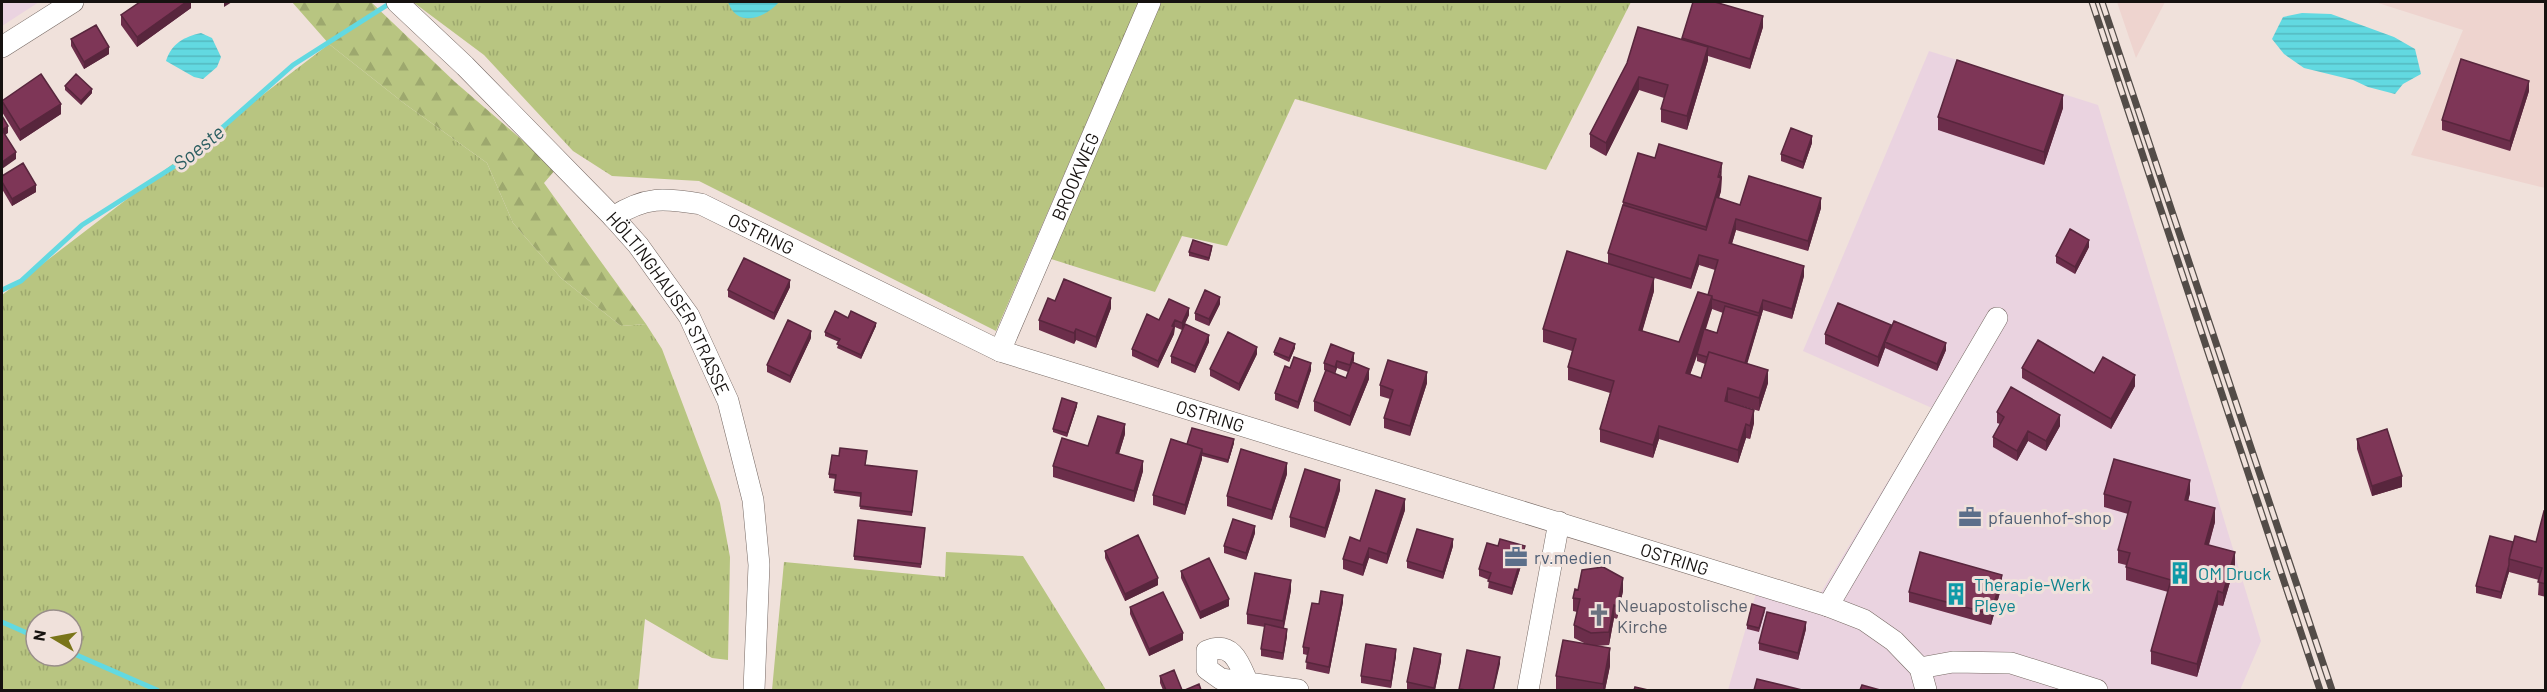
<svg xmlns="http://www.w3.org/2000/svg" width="2547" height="692" font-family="Barlow,sans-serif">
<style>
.commercial{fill:#ead3e0}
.industrial{fill:#eed4cf}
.grass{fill:url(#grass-tufts);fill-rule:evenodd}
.forest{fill:url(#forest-firs)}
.water{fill:url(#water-rules)}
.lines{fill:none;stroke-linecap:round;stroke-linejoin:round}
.stream{stroke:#62d9e1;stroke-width:5}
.minor-casing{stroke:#766964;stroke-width:22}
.minor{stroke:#fff;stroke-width:21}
.rail-casing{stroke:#534c48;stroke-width:7}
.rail{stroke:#f0e1db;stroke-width:4.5;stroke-dasharray:14;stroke-linecap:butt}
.wall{fill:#6c2e4b;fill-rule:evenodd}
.shaded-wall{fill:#58263d}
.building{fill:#7e3657;stroke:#58263d;stroke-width:1.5}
.labels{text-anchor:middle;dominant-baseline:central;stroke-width:6;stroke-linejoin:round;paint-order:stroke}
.street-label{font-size:18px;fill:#161210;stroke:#f0e1db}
.service-label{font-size:18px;fill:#4e5e75;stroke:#f0e1db;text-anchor:start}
.culture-label{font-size:18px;fill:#0d838f;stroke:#f0e1db;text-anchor:start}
.worship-label{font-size:18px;fill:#5b616d;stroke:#f0e1db;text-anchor:start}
.water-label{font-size:20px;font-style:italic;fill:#2b5e61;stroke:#f0e1db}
</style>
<defs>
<pattern id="grass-tufts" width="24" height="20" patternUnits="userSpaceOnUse" patternTransform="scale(1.5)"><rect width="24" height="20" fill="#b8c581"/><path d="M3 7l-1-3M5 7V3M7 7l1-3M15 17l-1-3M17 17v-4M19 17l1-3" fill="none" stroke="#9da86e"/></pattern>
<pattern id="forest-firs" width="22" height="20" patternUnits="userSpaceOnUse" patternTransform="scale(1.5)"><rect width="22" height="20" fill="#b8c581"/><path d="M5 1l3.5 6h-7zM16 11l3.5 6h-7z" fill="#9da86e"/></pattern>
<pattern id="water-rules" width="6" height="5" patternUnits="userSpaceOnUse" patternTransform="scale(1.5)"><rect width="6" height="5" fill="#62d9e1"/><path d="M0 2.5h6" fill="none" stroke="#54b9c0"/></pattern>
</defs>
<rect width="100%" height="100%" fill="#f0e1db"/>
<!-- commercial -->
<path class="commercial" d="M2 2H39L2 26Z
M1929 51 2098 105 2261 641 2240 690H1728L1761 576 1820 594 1932 408 1803 351Z"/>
<!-- industrial -->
<path class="industrial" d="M2117 2H2165L2136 58Z
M2375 2H2545V188L2411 155 2463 30Z"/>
<!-- grass -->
<path class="grass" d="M413 2H1139L996 331 699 181 612 176 573 151 484 55Z
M1158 2H1631L1546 170 1295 99 1227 246 1182 236 1155 292 1048 258Z
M329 44 405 104 487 163 513 223 561 278 621 326 646 324 662 349 720 503 730 557 728 660 712 658 645 619 638 690H2V295ZM36 620H72V656H36Z
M946 552 1023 556 1106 690H772L784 562 945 577Z"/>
<!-- forest -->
<path class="forest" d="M292 2H371L455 82 556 169 544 183 646 324 621 326 561 278 513 223 487 163 405 104 329 44Z"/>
<!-- water -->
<path class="water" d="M728 2H779C764 19 737 28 728 2Z
M2302 13 2331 14 2394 37 2415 49 2421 74 2403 84 2395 94 2368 87 2353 80 2304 68 2284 54 2272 39 2283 17Z
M201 33 212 38 221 57 217 67 203 79 194 77 166 61C172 43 184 37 201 33Z"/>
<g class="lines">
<!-- stream -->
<path class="stream" d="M2 290 21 281 82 225 189 157 293 65 392 2
M2 622 36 637
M72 653 157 690"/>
<!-- minor casing -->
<g class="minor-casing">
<g id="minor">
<path id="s1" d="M397 2 465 66 613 217 638 245 689 316 728 401 753 500 759 565 754 690"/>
<path d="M2 47 73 2"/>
<path id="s2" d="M613 217C646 196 664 198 701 204L1000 351 1828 606 1864 620 1894 641 1920 668 1926 690"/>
<path id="s3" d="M1000 351 1150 2"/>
<path d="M1828 606 1997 318"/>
<path d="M1920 668 1953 662 2011 663 2097 690"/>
<path d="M1247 681C1239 662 1232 641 1207 651V669L1221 679 1298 690"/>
<path d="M1528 690 1559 522"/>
</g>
</g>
<!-- minor -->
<use href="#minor" class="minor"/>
<!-- rail casing -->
<g class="rail-casing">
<path id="rail" d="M2092 2 2320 690
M2102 2 2332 690"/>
</g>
<!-- rail -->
<use href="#rail" class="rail"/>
</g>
<!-- wall -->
<path class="wall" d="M191 2V8L137 47 121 25V15Z
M1763 27 1750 69 1708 56V60L1687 130 1661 122V109L1664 98 1639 90 1606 156 1590 147V134L1627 63 1682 39V38Z
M71 39 109 54 84 69 71 46Z
M65 86 92 93 81 105 65 90Z
M2529 91 2510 151 2442 130V120Z
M2 101 61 114 20 141 2 112Z
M2063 108 2044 165 1938 130V117Z
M1812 143 1803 169 1781 161V154Z
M2 176 36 192 12 206 2 189Z
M1722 176 1721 191 1719 198 1740 205 1821 208 1808 251 1736 230 1732 244 1804 276 1792 319 1763 310 1747 363 1768 383 1759 411 1728 402 1754 423 1750 439 1746 438 1738 463 1659 439 1653 458 1600 442V429L1610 393 1568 380V367L1572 351 1543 342V329L1654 291 1642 331 1679 342 1708 295 1715 270 1699 265 1691 289 1608 264V253L1623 205V202ZM1712 309 1723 313 1717 333 1706 329ZM1697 356V361L1705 364 1701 378 1690 375Z
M2089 247 2075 274 2056 263V256Z
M1212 249 1209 261 1189 256V252Z
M790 287 774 320 728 297V290Z
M1055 301 1111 308 1096 348 1076 340 1074 344 1039 330V320Z
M1220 304 1209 326 1195 320V313Z
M1189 315 1182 330 1175 327 1174 334 1158 368 1132 356V349L1159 320Z
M848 318 876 326 861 359 837 348 839 342 825 336V332Z
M1891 329 1946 350 1937 371 1885 348 1878 367 1825 344V334Z
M811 338 790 383 767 372V365Z
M1209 342 1195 373 1171 363V356Z
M1331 344 1354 360 1353 363 1369 379 1350 426 1314 411V401L1326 371 1324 370V363ZM1337 368 1348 372 1346 378 1335 374Z
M1295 348 1289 362 1274 355V352Z
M1257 354 1239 391 1210 376V369Z
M1290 368 1311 370 1298 409 1275 400V393Z
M2022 368 2094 373 2135 386 2111 429 2022 378Z
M1427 383 1410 436 1384 428V418L1390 399 1380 396V385Z
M1077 406 1067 437 1053 432V429Z
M1997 412 2060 426 2046 451 2028 441 2017 461 1993 447V437L2000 424 1997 423Z
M1125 434 1119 454 1143 471 1134 502 1053 477V466L1088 446Z
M2357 439 2402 487 2372 496 2357 449Z
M1234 443 1228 463 1202 456V459L1185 515 1153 505V495L1187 444Z
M867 455 865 465 917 471 912 516 860 509 861 497 834 493 836 479 829 478V474L839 456Z
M1287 474 1272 520 1227 506V496Z
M1340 490 1325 538 1290 527V517Z
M2190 493 2188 501 2215 522 2209 545 2235 565 2223 606 2218 605 2197 677 2151 664V651L2168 592 2126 580V565L2118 563V550L2128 514 2104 507V494Z
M1405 510 1387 564 1369 558 1363 576 1343 569V559L1360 541Z
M2546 512V597L2538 595 2539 580 2509 572 2501 599 2476 593V586L2513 542H2536Z
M925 531 921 568 854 560V556Z
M1255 533 1246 560 1224 553V546Z
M1453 546 1443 579 1407 568V561Z
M1105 551 1158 585 1125 601 1105 558Z
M1525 553 1512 595 1488 588 1489 580 1479 576V569Z
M1181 571 1229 606 1200 619 1181 578Z
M2002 585 1991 625 1909 602V592Z
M1291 590 1284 628 1287 636 1283 660 1261 656V649L1265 627 1247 624V614Z
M1578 590 1623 591 1617 619 1614 618 1609 645 1596 646 1610 666 1605 690H1556V676L1586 644 1574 638V625L1577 612 1573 611V598Z
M1343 602 1329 674 1306 669 1307 655 1303 654V647L1319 604Z
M1130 607 1183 640 1149 656 1130 614Z
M1765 611 1759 632 1747 629V625Z
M1806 629 1798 660 1759 650V643Z
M1396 656 1391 688 1361 683V676Z
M1441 661 1435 690H1414L1407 689V682Z
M1160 676 1182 690H1163L1160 683Z"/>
<!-- shaded-wall -->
<path class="shaded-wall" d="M186 2H191V8L137 47V37Z
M224 2H232L224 7Z
M1763 16V27L1750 69V59Z
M109 47V54L84 69V62Z
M1708 47V60L1687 130V116Z
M1639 77V90L1606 156V143Z
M2529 81V91L2510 151V141Z
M92 89V93L81 105V101Z
M2063 95V108L2044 165V152Z
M61 104V114L20 141V130Z
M8 126V133L2 137V130Z
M1812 136V143L1803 169V162Z
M16 152V159L2 169V162Z
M1722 163 1721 191 1706 240V227Z
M36 185V192L12 206V199Z
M1821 198V208L1808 251V241Z
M1736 219V230L1729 253V243Z
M2089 240V247L2075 274V267Z
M1699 255V265L1691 289V279Z
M1804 266V276L1792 319V309Z
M1654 278V291L1639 343V330Z
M790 280V287L774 320V313Z
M1712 296V309L1686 387V373Z
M1220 297V304L1209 326V319Z
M1111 298V308L1096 348V337Z
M1763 300V310L1744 375V369Z
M1189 308V315L1182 330V323Z
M1175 320 1174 334 1158 368V361Z
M876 323V326L861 359V355Z
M1891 325V336L1885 342V348L1878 367V357Z
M1076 329V340L1074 344V333Z
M811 331V338L790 383V376Z
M1209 335V342L1195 373V366Z
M1946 343V350L1937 371V364Z
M1295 344V348L1289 362V358Z
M1257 347V354L1239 391V384Z
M1354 353V360L1350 372V365Z
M1337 361V368L1335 374V367Z
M1311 363V370L1298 409V402Z
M1369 369V379L1350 426V416Z
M1768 370V383L1759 411V398Z
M1427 372V383L1410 436V426Z
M2135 375V386L2111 429V419Z
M1728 388V402L1725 401Z
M1077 403V406L1067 437V433Z
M1754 410V423L1750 439V426Z
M2060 415V426L2046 451V441Z
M1125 424V434L1116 463V453Z
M1746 424V438L1738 463V450Z
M1659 426V439L1653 458V445Z
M2028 431V441L2017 461V451Z
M1234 439V443L1228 463V460Z
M1202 449V459L1185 515V505Z
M1143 461V471L1134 502V491Z
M1287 463V474L1272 520V510Z
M2402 476V487L2372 496V486Z
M1340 480V490L1325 538V528Z
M2190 480V493L2185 513V500Z
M1405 499V510L1387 564V554Z
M2215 508V522L2205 557V544Z
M1255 526V533L1246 560V553Z
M1453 539V546L1443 579V572Z
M1525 546V553L1512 595V588Z
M1369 548V558L1363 576V565Z
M2235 552V565L2223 606V593Z
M2509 565V572L2501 599V592Z
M2002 575V585L1991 625V614Z
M1158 578V585L1125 601V594Z
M1623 578V591L1617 619V606Z
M1291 580V590L1283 631V621Z
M2218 591V605L2197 677V664Z
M1343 595V602L1329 674V667Z
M1229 599V606L1200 619V612Z
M1614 605V618L1609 645V632Z
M1806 622V629L1798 660V653Z
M1287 629V636L1283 660V653Z
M1183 633V640L1149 656V649Z
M1610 648V666L1605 690H1603V684Z
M1396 649V656L1391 688V681Z
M1441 654V661L1435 690H1434Z
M1500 657V664L1494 690H1493Z"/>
<!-- building -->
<path class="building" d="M140 2H186L137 37 121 15Z
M1693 2H1715L1763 16 1750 59 1682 38Z
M96 25 109 47 84 62 71 39Z
M1638 27 1708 47 1687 116 1661 109 1668 85 1639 77 1606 143 1590 134 1627 63Z
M2461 59 2529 81 2510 141 2442 120Z
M1957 60 2063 95 2044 152 1938 117Z
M41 74 61 104 20 130 2 101Z
M76 74 92 89 81 101 65 86Z
M2 116 8 126 2 130 16 152 2 162Z
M1791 128 1812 136 1803 162 1781 154Z
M1659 144 1722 163 1718 177 1721 178 1706 227 1623 202 1638 153 1655 158Z
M23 163 36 185 12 199 2 182V176Z
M1749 176 1821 198 1808 241 1736 219 1729 243 1804 266 1792 309 1763 300 1759 313 1712 299V296L1708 295 1718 260 1699 255 1691 279 1608 253 1623 205 1706 230 1716 197 1740 205Z
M2070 229 2089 240 2075 267 2056 256Z
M1193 240 1212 246 1209 258 1189 252Z
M1567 251 1654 278 1639 330 1679 342 1698 292 1712 296 1686 373 1701 378 1709 352 1768 370 1759 398 1728 388 1725 401 1754 410 1750 426 1746 424 1738 450 1659 426 1653 445 1600 429 1614 381 1568 367 1576 339 1543 329Z
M744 258 790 280 774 313 728 290Z
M1064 279 1111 298 1096 337 1076 329 1074 333 1039 320 1048 298 1055 301Z
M1205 290 1220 297 1209 319 1195 313Z
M1169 299 1189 308 1182 323 1175 320 1172 326 1174 327 1158 361 1132 349 1147 314 1159 320Z
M1838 303 1891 325 1878 357 1825 334Z
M1725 306 1759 316 1745 363 1709 352 1707 357 1697 354 1704 329 1717 333Z
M835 311 848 318 851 311 876 323 861 355 837 344 840 339 825 332Z
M788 320 811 331 790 376 767 365Z
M1894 321 1946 343 1937 364 1885 342Z
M1185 324 1209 335 1195 366 1171 356Z
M1228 332 1257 347 1239 384 1210 369Z
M1280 338 1295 344 1289 358 1274 352Z
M2038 340 2094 373 2103 357 2135 375 2111 419 2022 368Z
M1331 344 1354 353 1350 365 1337 361 1335 367 1324 363Z
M1294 357 1311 363 1298 402 1275 393 1285 366 1290 368Z
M1388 360 1427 372 1410 426 1384 418 1393 390 1380 385Z
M1352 362 1369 369 1350 416 1314 401 1326 370 1346 378Z
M2011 387 2060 415 2046 441 2028 431 2017 451 1993 437 2004 417 1997 412Z
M1062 398 1077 403 1067 433 1053 429Z
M1098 416 1125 424 1116 453 1143 461 1134 491 1053 466 1062 438 1088 446Z
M1192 428 1234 439 1228 460 1202 453V449L1187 444Z
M2387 429 2402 476 2372 486 2357 439Z
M1171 439 1202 449 1185 505 1153 495Z
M840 448 867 451 865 465 917 471 912 512 860 506 861 493 834 490 836 475 829 474 832 455 839 456Z
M1241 449 1287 463 1272 510 1227 496Z
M2114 459 2190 480 2185 500 2215 508 2205 544 2235 552 2223 593 2218 591 2197 664 2151 651 2171 580 2126 567 2130 553 2118 550 2131 502 2104 494Z
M1305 469 1340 480 1325 528 1290 517Z
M1376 490 1405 499 1387 554 1369 548 1363 565 1343 559 1350 537 1360 541Z
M2544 511 2546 512V584L2538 582 2542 568 2509 559 2515 536 2536 542Z
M1233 519 1255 526 1246 553 1224 546Z
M858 520 925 528 921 564 854 556Z
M1417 529 1453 539 1443 572 1407 561Z
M1138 535 1158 578 1125 594 1105 551Z
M2490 536 2513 542 2509 559V565L2501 592 2476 586Z
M1500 539 1525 546 1512 588 1488 581 1491 573 1479 569 1487 543 1498 546Z
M1920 552 2002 575 1991 614 1909 592Z
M1209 558 1229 599 1200 612 1181 571Z
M1603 567 1623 578 1617 606 1614 605 1609 632 1591 633 1574 625 1580 599 1573 598 1575 589 1578 590 1582 570Z
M1255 573 1291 580 1283 621 1247 614Z
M1321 591 1343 595 1329 667 1306 662 1309 648 1303 647 1312 603 1319 604Z
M1163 592 1183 633 1149 649 1130 607Z
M1752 604 1765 608 1759 628 1747 625Z
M1767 612 1806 622 1798 653 1759 643Z
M1265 624 1287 629 1283 653 1261 649Z
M1563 640 1610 648 1603 684 1556 676Z
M1366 644 1396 649 1391 681 1361 676Z
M1414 648 1441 654 1434 688 1407 682Z
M1467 650 1500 657 1493 690H1466L1459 689Z
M1174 670 1182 690H1166L1160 676Z
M1757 679 1802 690H1754Z
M1199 684 1201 690H1185Z
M1862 685 1880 690H1860Z
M1635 687 1648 690H1634Z"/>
<!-- icons -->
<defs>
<g id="office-bare" transform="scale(1.8)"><path d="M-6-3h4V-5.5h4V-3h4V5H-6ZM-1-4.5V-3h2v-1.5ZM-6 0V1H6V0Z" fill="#5c6f8a" stroke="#f0e1db" stroke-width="2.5" paint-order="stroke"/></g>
<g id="building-bare" transform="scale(1.8)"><path d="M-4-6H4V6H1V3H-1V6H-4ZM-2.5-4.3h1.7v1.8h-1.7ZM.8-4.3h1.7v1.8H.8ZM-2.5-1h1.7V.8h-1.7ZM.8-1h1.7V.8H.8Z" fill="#0f9aa8" stroke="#f0e1db" stroke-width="2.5" paint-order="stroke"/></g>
<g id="church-bare" transform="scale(1.8)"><path d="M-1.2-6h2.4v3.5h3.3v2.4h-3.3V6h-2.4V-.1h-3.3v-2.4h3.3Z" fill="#6b7280" stroke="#f0e1db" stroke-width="2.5" paint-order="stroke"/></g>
</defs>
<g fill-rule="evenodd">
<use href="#office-bare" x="1970" y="517"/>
<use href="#office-bare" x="1516" y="557"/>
<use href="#building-bare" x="2180" y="573"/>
<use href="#building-bare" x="1956" y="594"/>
<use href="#church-bare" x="1599" y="615"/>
</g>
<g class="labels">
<!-- street labels -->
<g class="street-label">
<text stroke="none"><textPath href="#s3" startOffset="190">BROOKWEG</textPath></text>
<text stroke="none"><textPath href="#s2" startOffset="159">OSTRING</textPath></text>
<text stroke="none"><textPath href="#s1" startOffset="408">HÖLTINGHAUSER STRASSE</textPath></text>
<text stroke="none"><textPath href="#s2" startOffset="645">OSTRING</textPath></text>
<text stroke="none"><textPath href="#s2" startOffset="1131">OSTRING</textPath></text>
</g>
<!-- service labels -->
<g class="service-label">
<text x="1988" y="517">pfauenhof-shop</text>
<text x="1534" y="557">rv.medien</text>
</g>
<!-- culture labels -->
<g class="culture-label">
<text x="2198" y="573">OM Druck</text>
<text x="1974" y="584">Therapie-Werk<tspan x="1974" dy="21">Pleye</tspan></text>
</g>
<!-- worship labels -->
<g class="worship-label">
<text x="1617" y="605">Neuapostolische<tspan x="1617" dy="21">Kirche</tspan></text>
</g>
<!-- water labels -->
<g class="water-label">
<text transform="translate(198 147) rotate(-39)">Soeste</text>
</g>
</g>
<!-- border -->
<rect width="2547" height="692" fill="none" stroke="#161210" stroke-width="6"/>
<!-- north arrow -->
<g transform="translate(54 638) rotate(280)"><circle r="28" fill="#f0e1db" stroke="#998e8a" stroke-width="1.5"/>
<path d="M0-4.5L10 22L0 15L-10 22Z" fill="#7a7519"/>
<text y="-9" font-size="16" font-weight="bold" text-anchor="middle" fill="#161210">N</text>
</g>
</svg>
